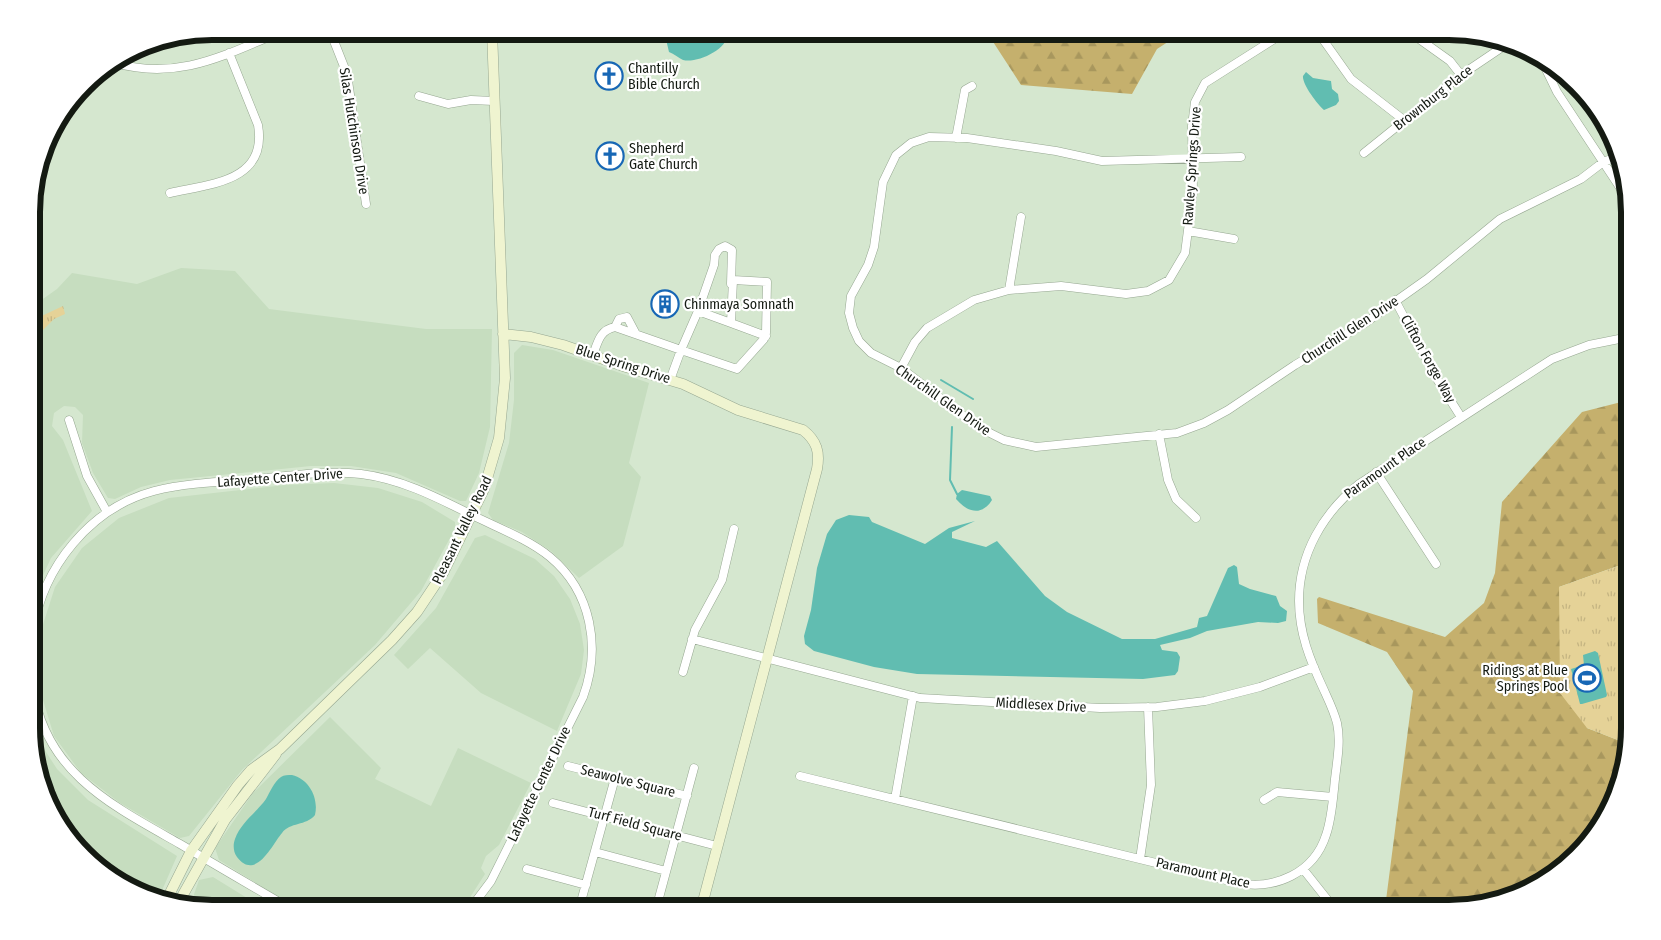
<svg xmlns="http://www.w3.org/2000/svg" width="1661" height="940" font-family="'Fira Sans Condensed',sans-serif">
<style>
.built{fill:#c6ddbf}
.forest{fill:url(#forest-firs)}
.park{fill:url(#park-tufts)}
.garden{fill:#e5d297}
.water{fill:#61bdb1}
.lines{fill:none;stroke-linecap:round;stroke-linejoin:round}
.stream{stroke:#61bdb1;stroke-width:2}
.street-casing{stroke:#96a791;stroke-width:9}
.secondary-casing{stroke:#96a791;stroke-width:11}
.street{stroke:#fff;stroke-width:8}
.secondary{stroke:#eff4d0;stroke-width:10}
.labels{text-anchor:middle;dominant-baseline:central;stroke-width:4.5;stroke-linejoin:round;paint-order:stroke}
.poi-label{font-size:14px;fill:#141a12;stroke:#fff;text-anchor:start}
.street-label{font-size:14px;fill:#141a12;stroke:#fff}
.rim{fill:none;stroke:#141a12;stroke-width:6}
</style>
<defs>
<pattern id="forest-firs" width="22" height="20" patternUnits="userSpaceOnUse" patternTransform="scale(1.25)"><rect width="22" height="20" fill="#c5b06d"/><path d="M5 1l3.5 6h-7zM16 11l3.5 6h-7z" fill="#a8975d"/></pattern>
<pattern id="park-tufts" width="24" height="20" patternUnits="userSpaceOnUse" patternTransform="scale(1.25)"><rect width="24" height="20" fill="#e5d297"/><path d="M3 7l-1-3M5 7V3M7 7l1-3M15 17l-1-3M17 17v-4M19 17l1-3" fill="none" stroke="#c4b481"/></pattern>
</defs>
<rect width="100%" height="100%" fill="#d5e7cf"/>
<!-- built -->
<path class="built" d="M181 268 235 271 269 309 426 329H492L490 427 479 473 466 501H460L396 473 351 466H311L170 480 141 487 115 499 108 498 93 473 82 443 83 415 75 407 64 406 54 413 52 426 63 440 92 511 51 558 33 597V306L57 289 72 273 137 284Z
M522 345 553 350 649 383 629 463 641 477 623 546 579 578 551 551 522 532 493 520 488 513 509 443 514 400V353Z
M334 483 378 488 422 502 455 522V529L421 591 375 645 242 770 189 836 180 838 120 803 81 773 54 736 39 687V637L55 587 82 548 119 518 169 498 285 485Z
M485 535 535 559 554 576 570 599 580 624 584 650 581 674 557 731 481 693 430 648 408 669 394 655 436 608 475 538Z
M330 717 381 768 375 779 431 806 458 748 531 783 499 845 486 856 481 868 485 874 469 899 458 909H298L219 860 215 848 253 793Z
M33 737 37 738 57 769 88 800 177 856 160 895 122 885 62 829 33 751Z
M213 877 265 909H212L191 903 199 880Z"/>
<!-- forest -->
<path class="forest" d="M986 31H1173L1177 36 1157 49 1132 94 1021 85Z
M1629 400V562L1559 587 1587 728 1628 744 1606 818 1540 884 1461 908H1385L1413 691 1387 652 1318 623 1317 599 1319 597 1445 637 1484 603 1495 573 1502 502 1582 412Z"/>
<!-- park -->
<path class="park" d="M63 306 65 314 54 319 38 335 33 329V320Z
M1629 562V740L1628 744 1587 728 1560 693 1559 587Z"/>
<!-- garden -->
<path class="garden" d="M1625 703 1629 707V722L1622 732 1610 722Z"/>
<!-- water -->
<path class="water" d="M664 31H727C732 48 697 64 683 60 679 58 674 54 669 52Z
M1306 72 1313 78 1331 81 1332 89 1338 94 1339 101 1336 105 1324 110C1317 104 1302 84 1303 76Z
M962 490 990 496 992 500C982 516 968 513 956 499L957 494Z
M849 515 869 517 872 522 925 544 949 528 975 521 952 532V538L986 547 997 541 1045 596 1067 612 1122 639H1155L1197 627 1199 618 1207 616 1228 568 1234 565 1237 567 1239 584 1250 589 1276 596 1280 606 1287 611 1286 621 1278 623 1258 622 1207 631 1190 638 1160 645 1162 650 1177 652 1180 657 1178 671 1175 675 1143 679 917 674 874 667 814 651 805 644 804 636 811 610 817 568 827 534 836 520Z
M1595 651 1598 653 1607 695 1606 697 1582 704H1580L1571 669 1584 665 1583 655Z
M292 775C309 779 319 798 315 815 306 826 290 822 282 833 273 843 256 882 237 857 233 852 233 844 235 839 241 822 256 813 266 799 270 792 274 782 281 777 284 775 288 775 292 775Z"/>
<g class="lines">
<!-- stream -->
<path class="stream" d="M941 380 973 399
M952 427 950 480 957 494"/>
<!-- street casing -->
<g class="street-casing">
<path id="street" d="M330 31 347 74 366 204
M470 31 492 33
M1317 31 1351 79 1405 121
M1408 31 1450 61 1461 75
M1539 55 1557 92 1621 189 1629 207
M114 63C180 81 224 55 283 31
M419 96 448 104 471 100 494 101
M956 138 965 90 972 86
M1364 153 1461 75 1504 46
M1241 157 1102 161 1056 151 967 138 929 137 911 143 896 155 883 182 874 247 868 265 851 296 849 313 853 328 859 341 871 353 901 368 978 427 1004 440 1036 447 1177 433 1204 423 1228 410 1295 365 1365 323 1427 279 1500 219 1581 179 1602 163 1615 157
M170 193C209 184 268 182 258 125L229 53
M1188 231 1234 239
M1009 290 1021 217
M1395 300 1437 379 1461 417
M698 311 714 265 715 255 719 249 725 246 732 250 731 284
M615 327 619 319 627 317 636 334
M1628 337 1626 303 1629 280
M593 355C598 341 600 330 615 327L681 350 698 311 731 323
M901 368 915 342 927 328 974 300 1009 290 1061 286 1126 294 1148 291 1169 280 1185 253 1193 192 1192 126 1195 102 1205 83 1287 31
M670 380 681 350 737 369 764 339 766 333 767 282 733 280 731 323 766 336
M69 420 87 476 107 512
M1159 434 1168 480 1176 499 1196 518
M1376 472 1436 564
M33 631C43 567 90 508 154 491 185 483 218 482 250 480 286 476 324 470 361 474 401 479 436 497 472 515 498 528 528 539 550 557 592 592 601 648 583 697L491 881 470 909
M692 639 920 698 1100 708 1157 707 1205 701 1260 687 1314 667
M683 672 695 630 722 580 734 529
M33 688C45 773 113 806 180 844 217 866 254 887 291 909
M568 766 687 796
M800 776 1238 883C1275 890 1314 873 1326 835 1332 818 1333 798 1335 779 1337 761 1341 741 1337 723 1334 711 1328 699 1323 688 1310 660 1299 633 1299 601 1299 554 1323 513 1359 484L1552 359 1589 345 1629 337
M895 799 913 696
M1264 800 1277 792 1333 797
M553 803 717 846
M595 852 666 871
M1140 859 1151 785 1148 707
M527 869 586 885
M1303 869 1334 908
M744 906 755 909
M579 909 615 778
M656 909 694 768"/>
</g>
<!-- secondary casing -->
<g class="secondary-casing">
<path id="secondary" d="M503 334 531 337 563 345 626 367 683 384 738 410 803 430C817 441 820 452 817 469L701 909
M168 897 191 851 238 785 251 770 280 749 392 640 417 612 443 573 484 489 499 438 505 378 492 31
M180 900 225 820 276 754"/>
</g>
<!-- street -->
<use href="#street" class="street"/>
<!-- secondary -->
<use href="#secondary" class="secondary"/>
</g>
<!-- icons -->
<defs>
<g id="church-ring" transform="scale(1.4375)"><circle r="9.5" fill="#fff" stroke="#1767b5" stroke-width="1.5"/><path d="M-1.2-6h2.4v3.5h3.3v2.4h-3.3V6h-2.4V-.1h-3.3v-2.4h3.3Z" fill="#1767b5"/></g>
<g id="building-ring" transform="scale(1.4375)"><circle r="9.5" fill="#fff" stroke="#1767b5" stroke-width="1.5"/><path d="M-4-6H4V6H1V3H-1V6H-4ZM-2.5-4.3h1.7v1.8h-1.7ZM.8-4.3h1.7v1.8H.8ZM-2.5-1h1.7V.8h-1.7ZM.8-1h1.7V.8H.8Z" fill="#1767b5"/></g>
<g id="stadium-ring" transform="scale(1.4375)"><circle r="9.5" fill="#fff" stroke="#1767b5" stroke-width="1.5"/><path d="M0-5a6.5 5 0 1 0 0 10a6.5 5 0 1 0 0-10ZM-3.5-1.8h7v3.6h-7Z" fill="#1767b5"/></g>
</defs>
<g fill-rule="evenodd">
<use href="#church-ring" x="609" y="76"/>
<use href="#church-ring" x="610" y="156"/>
<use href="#building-ring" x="665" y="304"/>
<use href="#stadium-ring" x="1587" y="678"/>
</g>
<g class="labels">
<!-- poi labels -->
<g class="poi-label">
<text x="628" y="68">Chantilly<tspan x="628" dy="16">Bible Church</tspan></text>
<text x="629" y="148">Shepherd<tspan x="629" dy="16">Gate Church</tspan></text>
<text x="684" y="304">Chinmaya Somnath</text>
<text x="1568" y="670" text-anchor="end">Ridings at Blue<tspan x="1568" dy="16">Springs Pool</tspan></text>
</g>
<!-- street labels -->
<g class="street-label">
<text transform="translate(1433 98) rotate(-38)">Brownburg Place</text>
<text transform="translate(354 131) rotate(81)">Silas Hutchinson Drive</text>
<text transform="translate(1192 166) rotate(-86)">Rawley Springs Drive</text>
<text transform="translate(1350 330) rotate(-33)">Churchill Glen Drive</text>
<text transform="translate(1428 359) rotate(61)">Clifton Forge Way</text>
<text transform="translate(623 364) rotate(18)">Blue Spring Drive</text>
<text transform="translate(943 400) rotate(35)">Churchill Glen Drive</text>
<text transform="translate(1385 468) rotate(-35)">Paramount Place</text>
<text transform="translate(280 478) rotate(-4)">Lafayette Center Drive</text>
<text transform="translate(462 530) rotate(-64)">Pleasant Valley Road</text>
<text transform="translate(1041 705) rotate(3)">Middlesex Drive</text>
<text transform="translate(628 781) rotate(14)">Seawolve Square</text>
<text transform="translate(539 784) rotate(-64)">Lafayette Center Drive</text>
<text transform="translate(635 824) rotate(15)">Turf Field Square</text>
<text transform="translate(1203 873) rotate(13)">Paramount Place</text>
</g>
</g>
<!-- crop -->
<path d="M0 0H1661V940H0ZM212 40H1449A172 172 0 0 1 1621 212V728A172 172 0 0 1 1449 900H212A172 172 0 0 1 40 728V212A172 172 0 0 1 212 40Z" fill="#fff" fill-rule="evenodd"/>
<path class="rim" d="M212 40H1449A172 172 0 0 1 1621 212V728A172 172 0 0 1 1449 900H212A172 172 0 0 1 40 728V212A172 172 0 0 1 212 40Z"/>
</svg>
